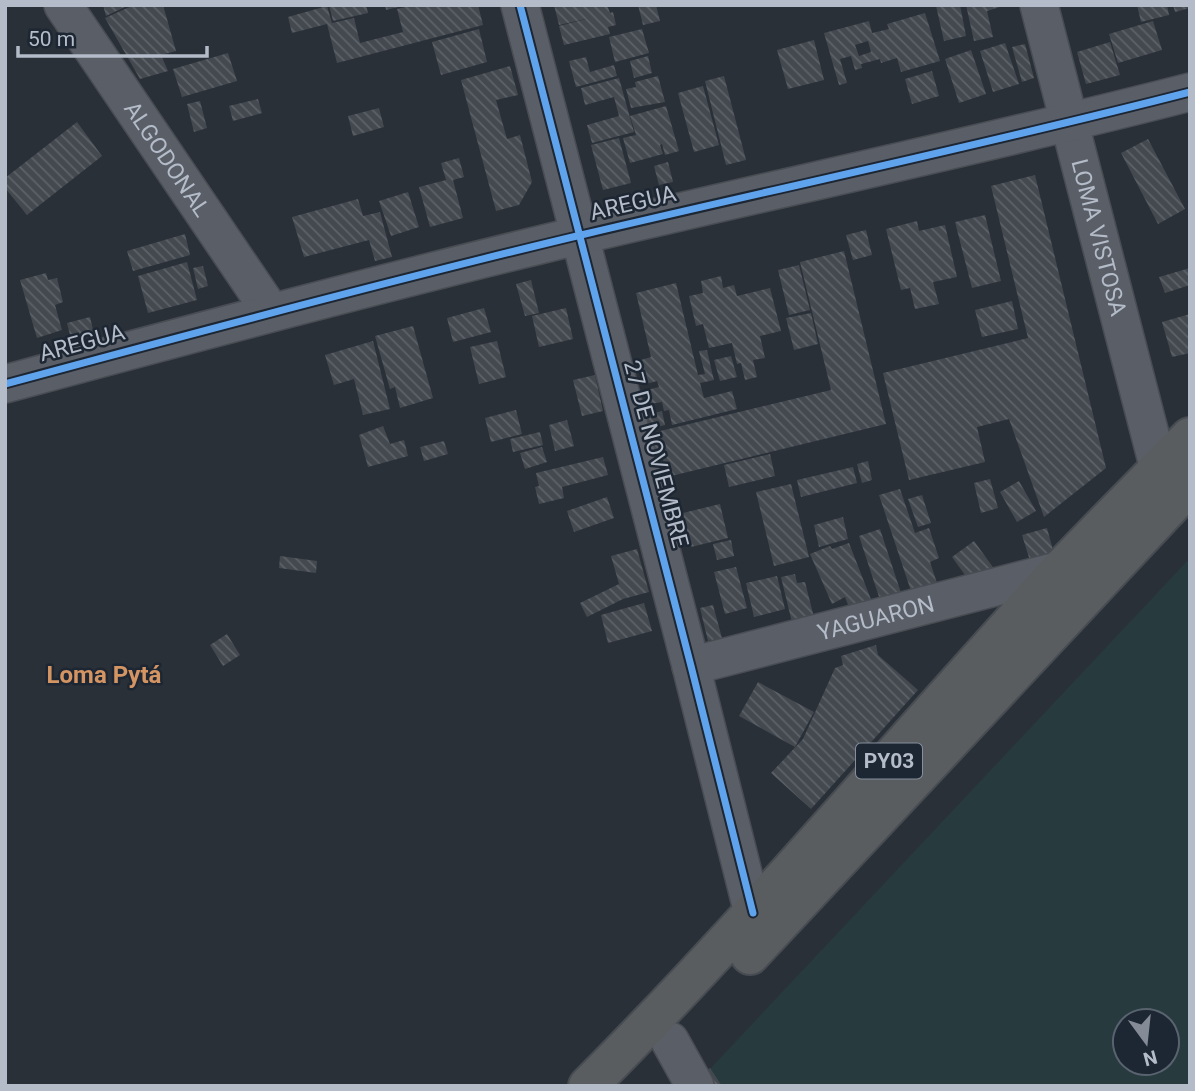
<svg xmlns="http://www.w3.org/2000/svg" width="1195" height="1091" font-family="Roboto,sans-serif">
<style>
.green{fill:#273a3e;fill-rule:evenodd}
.building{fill:url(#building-back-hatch);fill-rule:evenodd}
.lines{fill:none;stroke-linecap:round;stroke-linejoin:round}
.minor-casing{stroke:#484c53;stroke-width:40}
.highway-casing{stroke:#474c53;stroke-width:42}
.minor{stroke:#5a5e66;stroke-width:37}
.highway{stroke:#5a5d60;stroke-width:38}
.cycleway-casing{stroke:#1d2633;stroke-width:11}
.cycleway{stroke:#60a3ed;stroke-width:7}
.labels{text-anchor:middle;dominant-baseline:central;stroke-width:5;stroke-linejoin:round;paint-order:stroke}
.shield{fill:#1d2633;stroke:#878f9c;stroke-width:2}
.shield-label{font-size:21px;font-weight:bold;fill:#b4bcc9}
.street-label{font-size:23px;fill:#b4bcc9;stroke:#1d2633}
.neighbourhood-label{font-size:24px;font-weight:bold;fill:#d59563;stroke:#1d2633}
</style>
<defs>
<pattern id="building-back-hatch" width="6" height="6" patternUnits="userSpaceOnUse" patternTransform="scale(1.75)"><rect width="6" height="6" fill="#444950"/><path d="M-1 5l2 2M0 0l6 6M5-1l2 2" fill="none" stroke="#5d6168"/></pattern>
</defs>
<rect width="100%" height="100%" fill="#2a3038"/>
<!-- green -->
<path class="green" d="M1190 558V1086H694ZM1125 1021H1167V1063H1125Z"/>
<!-- building -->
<path class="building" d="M103 5H129L106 16Z
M134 5H163L176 51 161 55 168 71 140 79 105 18Z
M329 5H366L368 13 333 21Z
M385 5H402V6L386 10Z
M413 5H478L483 25 337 63 327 24 292 33 288 17 327 6 332 23 354 18 360 43 403 32 397 9Z
M554 5H607L610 13 613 12 616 25 608 27 610 34 564 45 559 26 590 18 559 25Z
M638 5H656L660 21 643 25Z
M960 5 966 36 944 41 936 6Z
M966 5H1006L987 11 993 37 974 41Z
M1137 5H1167L1169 15 1141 22Z
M1173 5H1190V8L1175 12Z
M925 13 940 61 901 72 897 58 881 63 880 59 861 64 862 68 855 70 851 56 840 59 847 83 839 85 824 33 869 21 872 33 889 29 887 24ZM868 41 871 52 859 56 855 45Z
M1153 21 1162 50 1118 63 1109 34Z
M479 29 487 62 441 75 432 42Z
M642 29 649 53 615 62 609 37Z
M814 40 824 80 788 89 777 50Z
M1110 42 1120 75 1086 84 1077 52Z
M1005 43 1019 84 993 92 980 51Z
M1025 44 1034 78 1022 82 1012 47Z
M971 50 986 94 959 103 945 59Z
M228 53 237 81 182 97 173 69Z
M648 56 652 73 634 78 630 61Z
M586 57 590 72 614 65 617 76 576 87 569 61Z
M510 66 518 95 496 100 507 139 520 135 532 182 519 205 496 211 461 80Z
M932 71 939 96 912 104 905 79Z
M658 76 665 102 631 108 626 89 636 87 635 82Z
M724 76 746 160 726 165 705 81Z
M619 78 634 132 592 143 587 125 619 116 614 97 585 105 581 88Z
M703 86 719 145 694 152 678 93Z
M258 99 262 113 233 121 229 106Z
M200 101 207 128 194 132 187 104Z
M666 106 679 151 665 155 662 144 660 145 663 154 630 163 623 138 636 135 630 116Z
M379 108 384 127 353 136 348 116Z
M77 122 102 156 27 215 5 188V178Z
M619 138 631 183 603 190 591 145Z
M1148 139 1185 209 1158 224 1121 153Z
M459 158 464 177 453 180 463 218 430 227 419 187 446 180 441 163Z
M668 162 673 182 659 185 654 166Z
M1035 175 1106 468 1044 517 1009 419 977 427 985 462 909 480 883 373 1028 338 991 186Z
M408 192 419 227 391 236 379 201Z
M358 199 363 216 380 212 392 257 375 261 369 240 304 257 292 217Z
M985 215 1001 281 972 288 955 222Z
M917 221 919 231 945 225 957 277 933 282 939 304 915 309 910 288 901 290 886 229Z
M866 230 872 255 853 260 846 235Z
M185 234 190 255 133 271 127 251Z
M844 251 886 424 667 477 656 432 831 390 800 262Z
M187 262 197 300 148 313 138 276Z
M799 265 810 310 789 315 778 270Z
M203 266 208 286 198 289 193 268Z
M1190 268V285L1165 293 1159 277Z
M46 273 48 280 57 278 63 302 55 305 62 330 37 338 20 280Z
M721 276 723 288 734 285 737 296 770 288 781 331 760 336 765 358 753 360 757 377 745 380 741 363 737 364 732 343 709 348 703 324 696 326 689 296 703 293 701 281Z
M531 280 539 313 525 316 516 284Z
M676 283 698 375 705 374 699 351 707 350 712 372 714 380 700 383 704 398 732 391 737 409 672 425 669 410 664 411 662 402 650 404 647 390 659 387 657 381 646 384 641 360 651 357 636 293Z
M1012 301 1018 329 982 337 975 310Z
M484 308 491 332 453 342 447 318Z
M566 308 573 339 539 347 532 316Z
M811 313 818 344 794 350 786 318Z
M1190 314V353L1172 357 1162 322Z
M90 317 94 334 71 339 67 323Z
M413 326 433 398 400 408 395 387 390 389 375 336Z
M373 341 390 409 363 415 354 379 334 385 325 355Z
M497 341 506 377 479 384 470 347Z
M731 356 737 377 720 381 714 360Z
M595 375 603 411 582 416 573 380Z
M516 410 522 434 491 442 485 418Z
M662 411 665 425 654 428 662 462 644 467 642 416Z
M567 420 574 446 555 451 549 425Z
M383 426 390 444 404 440 408 456 368 467 359 435Z
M540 432 543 445 513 452 510 439Z
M444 441 448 454 424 461 420 447Z
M542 447 547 462 525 469 520 453Z
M770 454 775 476 729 487 724 465Z
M603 457 608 475 562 487 564 498 539 504 535 487 539 486 536 473Z
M868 461 872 480 862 483 857 464Z
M853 467 857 483 801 497 797 480Z
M990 479 998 508 981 513 974 483Z
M1019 481 1036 511 1017 522 1000 492Z
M791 484 809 557 774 566 756 492Z
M900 489 915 533 929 528 939 558 930 562 938 586 912 594 879 495Z
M922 495 931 523 918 527 908 499Z
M607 497 614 518 574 532 567 511Z
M720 504 728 538 691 547 683 513Z
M843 517 848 539 819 547 814 525Z
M1047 528 1055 557 1031 564 1022 535Z
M880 529 904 602 883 609 859 536Z
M731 540 734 556 717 560 713 544Z
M974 541 995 570 973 586 952 557Z
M849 543 872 602 850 610 845 597 832 604 810 554 830 546 832 549Z
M637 549 649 592 623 599 587 617 580 603 619 584 611 556Z
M280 556 317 561 316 573 279 568Z
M736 567 747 608 725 614 714 572Z
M795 574 797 583 805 582 817 629 795 635 781 577Z
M777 576 785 609 754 617 746 583Z
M644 603 652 631 608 643 601 615Z
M713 605 722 638 708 641 700 608Z
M227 634 240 655 223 666 210 645Z
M876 645 878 655 918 690 811 809 771 773 803 739 835 668 843 665 841 656Z
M758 682 814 712 795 747 739 716Z
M710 1068 722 1086H705L699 1076Z"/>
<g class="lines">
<!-- minor casing -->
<g class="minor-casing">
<g id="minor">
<path id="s1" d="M63 5 271 312"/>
<path d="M520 5 691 666 753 913"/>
<path id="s2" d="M1039 5 1159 469"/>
<path d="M5 384C197 332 388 281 581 235 784 187 988 144 1190 92"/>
<path id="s3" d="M691 666 1061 570"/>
<path d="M670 1041 695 1086"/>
</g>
</g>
<!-- highway casing -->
<g class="highway-casing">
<path id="highway" d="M750 955 1190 485
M588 1086C753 921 902 741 1060 570 1103 525 1147 481 1190 437"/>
</g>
<!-- minor -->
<use href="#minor" class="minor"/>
<!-- highway -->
<use href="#highway" class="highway"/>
<!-- cycleway casing -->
<g class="cycleway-casing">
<path id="cycleway" d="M520 5 691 666 753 913
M5 384C197 332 388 281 581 235 784 187 988 144 1190 92"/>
</g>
<!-- cycleway -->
<use href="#cycleway" class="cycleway"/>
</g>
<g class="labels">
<!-- shield labels -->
<rect class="shield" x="856" y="743.5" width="66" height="35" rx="5"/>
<g class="shield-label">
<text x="889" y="761">PY03</text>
</g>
<!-- street labels -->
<g class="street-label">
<text stroke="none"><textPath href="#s1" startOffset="186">ALGODONAL</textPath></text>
<text transform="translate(633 203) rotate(-13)">AREGUA</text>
<text stroke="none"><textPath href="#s2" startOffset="240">LOMA VISTOSA</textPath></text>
<text transform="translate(82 343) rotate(-15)">AREGUA</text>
<text transform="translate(656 454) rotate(75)">27 DE NOVIEMBRE</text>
<text stroke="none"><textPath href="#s3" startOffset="191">YAGUARON</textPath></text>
</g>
<!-- neighbourhood labels -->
<g class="neighbourhood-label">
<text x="104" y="675">Loma Pytá</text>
</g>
</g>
<!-- border -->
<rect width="1195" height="1091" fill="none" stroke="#b4bcc9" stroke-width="14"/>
<!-- north arrow -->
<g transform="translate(1146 1042) rotate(165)"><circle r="33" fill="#1d2633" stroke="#59626f" stroke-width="2"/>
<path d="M0-5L12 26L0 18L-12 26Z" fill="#848b96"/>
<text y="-10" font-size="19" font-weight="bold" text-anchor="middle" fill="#b4bcc9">N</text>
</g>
<!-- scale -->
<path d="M18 46v10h189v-10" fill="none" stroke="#b4bcc9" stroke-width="3.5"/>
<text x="28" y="46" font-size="21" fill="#b4bcc9" stroke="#1d2633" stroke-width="5" paint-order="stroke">50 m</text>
</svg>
